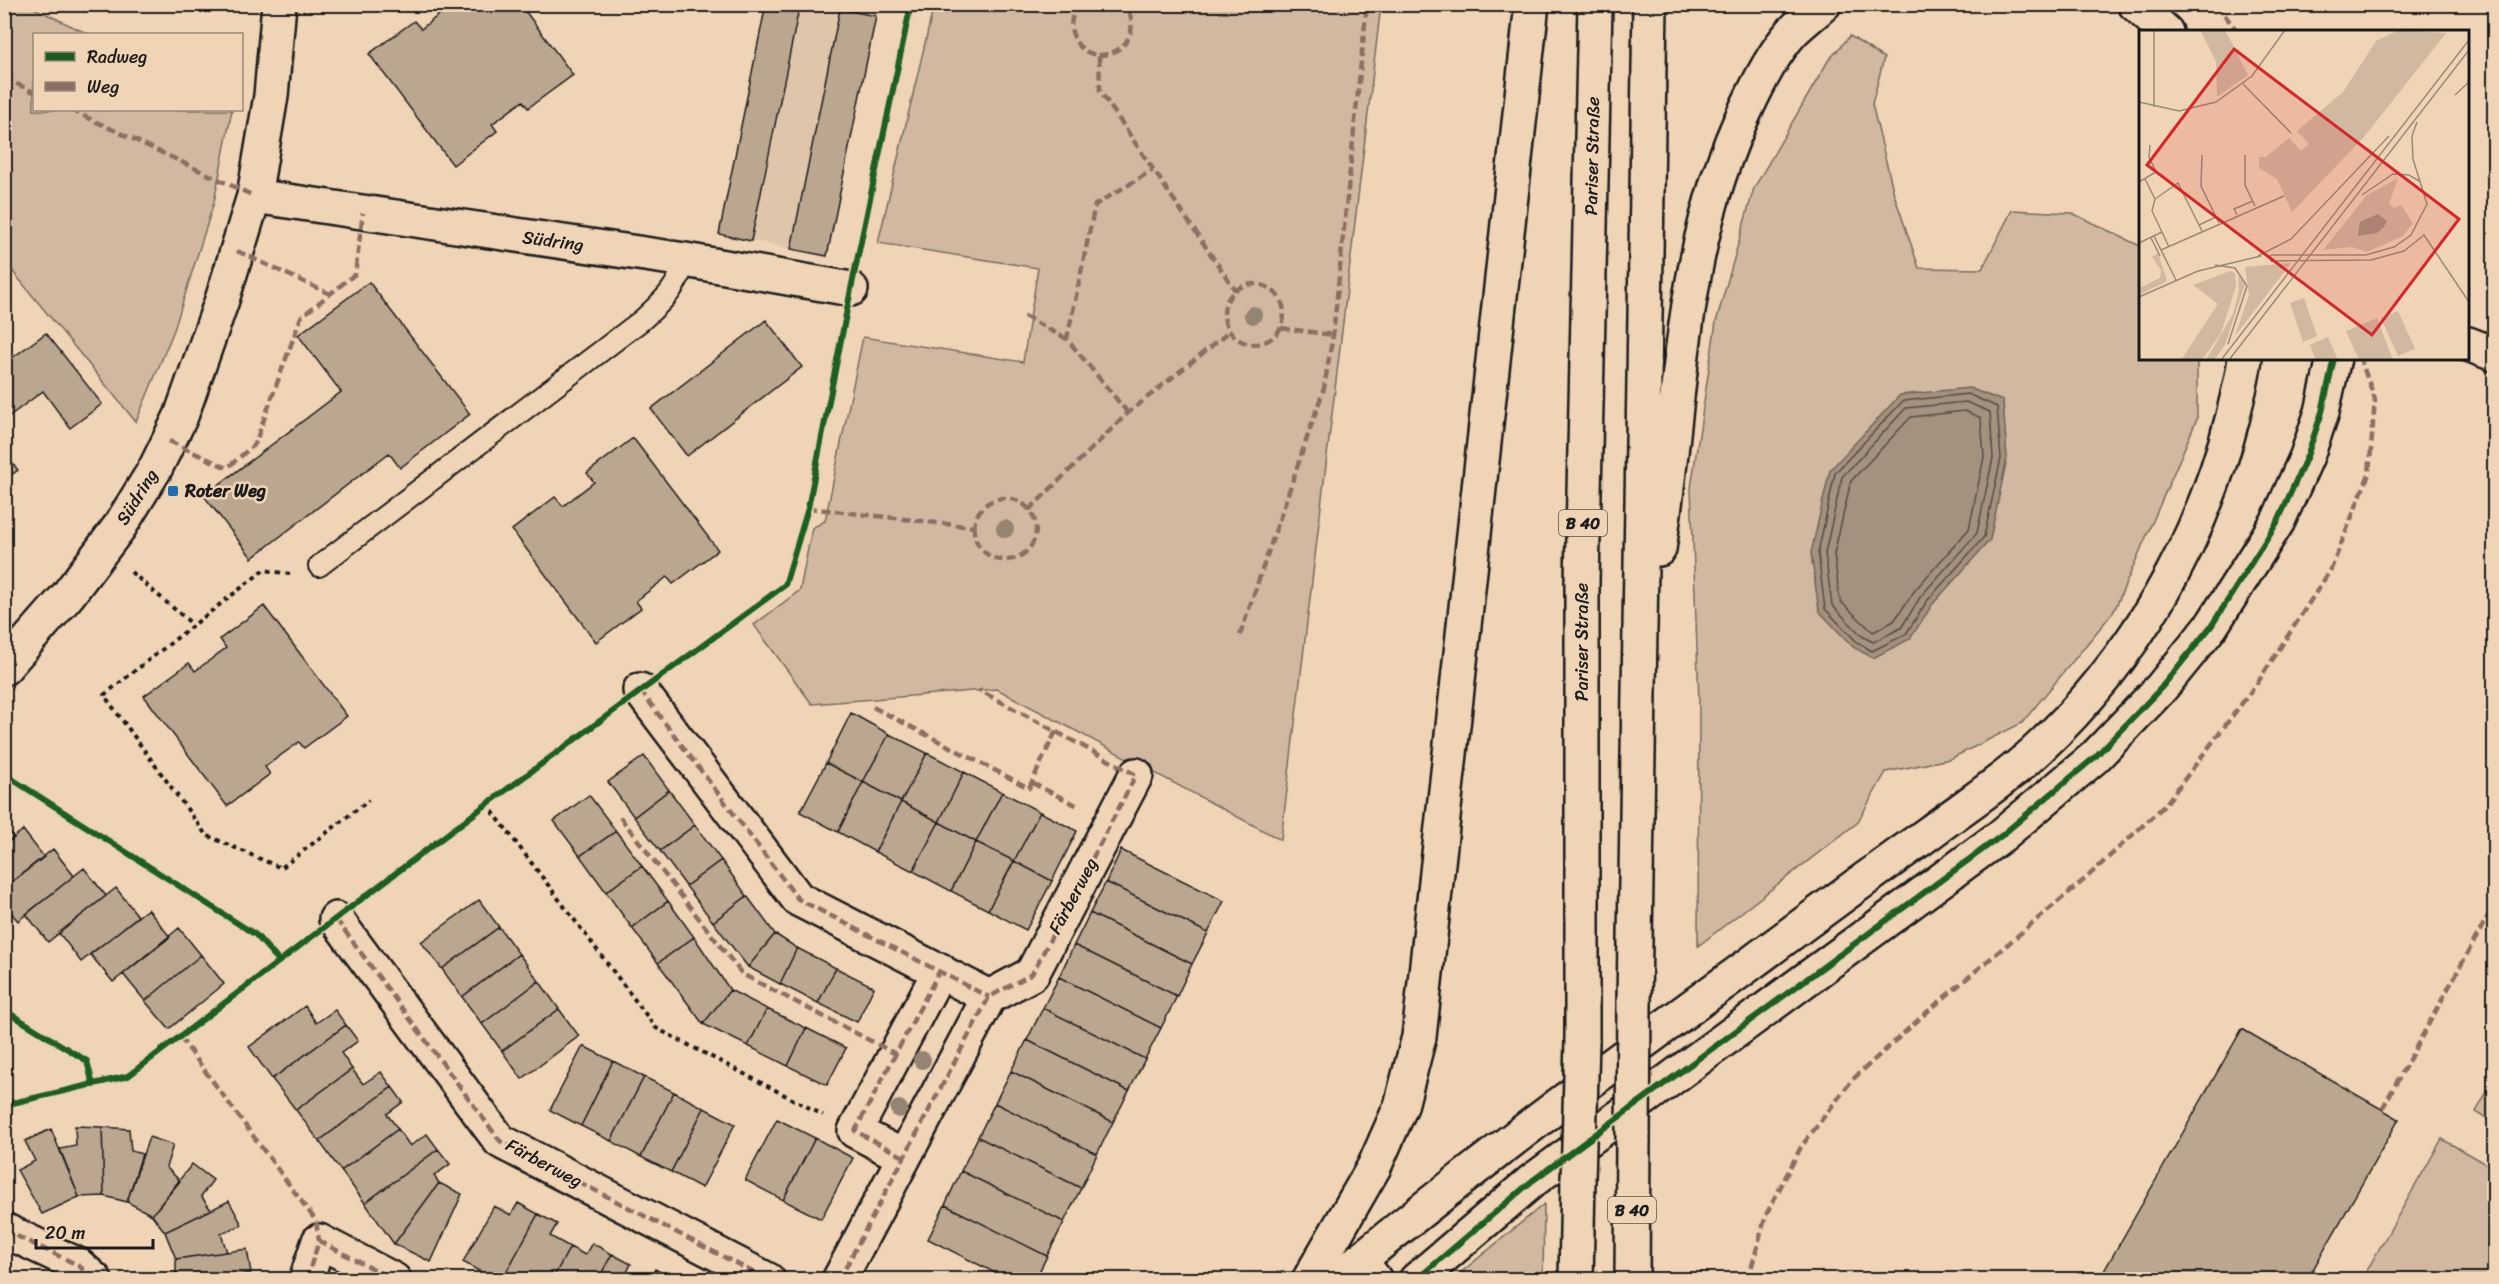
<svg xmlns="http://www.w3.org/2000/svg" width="2499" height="1284" font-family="Sriracha,sans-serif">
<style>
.built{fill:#dfc6ab}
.green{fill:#d0b9a0;stroke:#766a5e;stroke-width:1.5}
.water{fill:#a49280;stroke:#6e6358;stroke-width:1.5}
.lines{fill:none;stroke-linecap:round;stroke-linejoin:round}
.shore{stroke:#524b44;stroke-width:1.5}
.building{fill:#bba690;stroke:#1c1c1c;stroke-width:1.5}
.service-casing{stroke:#1c1c1c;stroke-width:24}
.minor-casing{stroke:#1c1c1c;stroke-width:38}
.tertiary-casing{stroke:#1c1c1c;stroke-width:38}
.trunk-casing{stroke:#1c1c1c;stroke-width:38}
.path{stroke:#1c1c1c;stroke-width:4;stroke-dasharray:4.5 4.5;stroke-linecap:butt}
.service{stroke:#efd4b6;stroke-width:20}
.minor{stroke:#efd4b6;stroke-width:33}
.tertiary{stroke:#efd4b6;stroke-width:33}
.trunk{stroke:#efd4b6;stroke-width:33}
.trunk-bridge-casing{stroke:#1c1c1c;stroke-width:38;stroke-linecap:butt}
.trunk-bridge{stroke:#efd4b6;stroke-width:33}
.quiet{stroke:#8d6e63;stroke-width:4.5;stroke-dasharray:9 4.5;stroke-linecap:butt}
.cycleway-casing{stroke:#efd4b6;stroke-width:10}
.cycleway{stroke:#1b5e20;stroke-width:6}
.tree{fill:#948473}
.poi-dot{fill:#1f6fb2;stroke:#efd4b6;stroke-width:2}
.labels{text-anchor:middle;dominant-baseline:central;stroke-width:5;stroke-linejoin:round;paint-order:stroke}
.shield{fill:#efd4b6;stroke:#5b534a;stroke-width:1.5}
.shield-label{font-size:16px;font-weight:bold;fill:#1c1c1c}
.street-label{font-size:18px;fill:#1c1c1c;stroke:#efd4b6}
.poi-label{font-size:18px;font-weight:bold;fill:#1c1c1c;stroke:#efd4b6;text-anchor:start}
.inset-road{fill:none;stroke:#9b8a78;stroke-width:1.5}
.view{fill:#d62828;fill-opacity:0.15;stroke:#d62828;stroke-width:3}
.inset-edge{fill:none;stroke:#1c1c1c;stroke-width:3}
</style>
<rect width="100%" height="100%" fill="#efd4b6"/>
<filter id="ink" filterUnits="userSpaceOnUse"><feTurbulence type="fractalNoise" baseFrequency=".0167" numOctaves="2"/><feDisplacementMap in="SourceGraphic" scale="12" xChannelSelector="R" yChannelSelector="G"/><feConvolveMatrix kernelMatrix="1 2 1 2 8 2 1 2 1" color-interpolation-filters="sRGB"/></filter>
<g filter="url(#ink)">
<!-- built -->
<path class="built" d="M766 5H819L876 16 827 256 719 234Z"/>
<!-- green -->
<path class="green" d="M4 5H28L88 34H34V110H232L214 202 174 330 136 422 5 262Z
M934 5H1381L1281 840 997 689 812 704 754 625 800 590 812 528 825 521 863 337 1023 362 1038 268 878 243Z
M1850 36 1884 58 1872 104 1894 194 1919 268 1982 269 2012 210 2072 213 2140 246V358L2197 359V419L2114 611 2022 723 1950 759 1886 772 1857 823 1698 946 1699 701 1691 488 1716 322 1754 188 1828 61Z
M2494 1079V1123L2476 1112Z
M2442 1139 2494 1169V1279H2362Z
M1544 1204 1543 1279H1453Z"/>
<!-- water -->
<path class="water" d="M1969 388 2003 401 2007 458 1990 540 1932 605 1910 639 1873 658 1853 647 1819 611 1811 553 1830 470 1900 395Z"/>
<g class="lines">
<!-- shore -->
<path class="shore" d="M1968 394 1997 407 2001 458 1984 537 1927 601 1906 634 1872 651 1857 642 1825 609 1818 553 1835 473 1903 401Z
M1966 402 1990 412 1993 458 1977 533 1921 596 1901 628 1873 642 1862 636 1832 605 1825 553 1842 477 1906 408Z
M1965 411 1981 418 1984 457 1969 529 1915 590 1894 621 1873 632 1840 601 1834 554 1851 481 1911 417Z"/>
</g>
<!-- building -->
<path class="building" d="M449 4H520L573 75 528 108 523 101 492 124 497 131 453 165 369 54 414 21 421 29 450 6Z
M766 4H800L751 241 719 234Z
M840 9 876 16 827 256 791 249Z
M369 282 470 414 400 468 389 453 252 558 204 496 341 392 298 335Z
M766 320 802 367 687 456 651 409Z
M46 333 102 404 70 428 43 391 4 420V364Z
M633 438 718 550 673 584 667 577 636 601 641 608 596 642 512 530 555 497 563 506 594 482 587 473Z
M4 453 18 470 4 480Z
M264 606 347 716 304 748 299 742 265 767 270 774 227 806 144 696 189 663 195 671 226 648 220 639Z
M851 713 889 734 863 782 826 763Z
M889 734 927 753 901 802 863 782Z
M927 753 964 772 939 822 901 802Z
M644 756 669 790 634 817 608 782Z
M826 763 863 782 838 832 800 812Z
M964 772 1002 792 976 842 939 822Z
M863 782 901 802 875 852 838 832Z
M669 790 695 825 660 851 634 817Z
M1002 792 1040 812 1014 861 976 842Z
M589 795 616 831 580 856 554 821Z
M901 802 939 822 913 871 875 852Z
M1040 812 1077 831 1052 881 1014 861Z
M939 822 976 842 951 891 913 871Z
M695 825 721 860 686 886 660 851Z
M4 826 14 838 4 845Z
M23 830 44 857 4 888V845Z
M616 831 642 866 606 892 580 856Z
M976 842 1014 861 988 910 951 891Z
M53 849 74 876 18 921 4 904V888Z
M1121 850 1224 901 1208 933 1106 882Z
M721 860 747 896 713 922 686 886Z
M1014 861 1052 881 1026 930 988 910Z
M642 866 668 901 632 928 606 892Z
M84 868 106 896 48 942 26 914Z
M1106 882 1208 933 1192 964 1090 913Z
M116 888 138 916 81 962 59 933Z
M747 896 775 934 748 967 713 922Z
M479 900 499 927 442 969 421 942Z
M668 901 694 937 658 963 632 928Z
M148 909 170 937 113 982 90 954Z
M1090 913 1192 964 1177 996 1074 945Z
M499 927 519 954 462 997 442 969Z
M179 928 201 955 145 1001 123 974Z
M775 934 797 948 780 984 748 967Z
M694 937 730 990 703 1024 658 963Z
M1074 945 1177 996 1161 1028 1059 977Z
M797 948 836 968 818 1003 780 984Z
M519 954 539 981 482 1024 462 997Z
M201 955 224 984 169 1029 145 1001Z
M836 968 874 987 857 1022 818 1003Z
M1059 977 1161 1028 1145 1059 1043 1008Z
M539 981 559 1009 502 1051 482 1024Z
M730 990 767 1009 748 1046 703 1024Z
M305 1006 316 1023 335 1010 346 1025 272 1079 249 1047Z
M1043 1008 1145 1059 1129 1091 1027 1040Z
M559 1009 579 1036 522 1079 502 1051Z
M767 1009 806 1028 788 1066 748 1046Z
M346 1025 358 1041 341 1053 352 1069 296 1110 272 1079Z
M806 1028 846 1048 827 1085 788 1066Z
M2242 1029 2399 1119 2307 1280H2102L2100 1278Z
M1027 1040 1129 1091 1113 1122 1011 1071Z
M583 1046 613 1061 581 1126 550 1110Z
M613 1061 644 1077 611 1141 581 1126Z
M352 1069 363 1084 381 1072 392 1087 319 1141 296 1110Z
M1011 1071 1113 1122 1097 1154 995 1103Z
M644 1077 674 1092 641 1157 611 1141Z
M392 1087 403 1102 387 1114 398 1129 341 1171 319 1141Z
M674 1092 704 1108 671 1172 641 1157Z
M995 1103 1097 1154 1081 1188 978 1137Z
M704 1108 735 1124 702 1188 671 1172Z
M777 1119 815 1138 783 1200 745 1180Z
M75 1126 102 1127 104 1196 79 1197 60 1149 76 1146Z
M102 1127 129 1129 131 1151 142 1154 127 1202 104 1196Z
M51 1129 79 1197 42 1214 17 1170 35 1161 25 1141Z
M398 1129 410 1146 427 1134 438 1149 365 1203 341 1171Z
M149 1137 173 1145 166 1167 180 1181 152 1215 127 1202Z
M978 1137 1081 1188 1064 1222 961 1171Z
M815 1138 853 1158 821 1219 783 1200Z
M438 1149 450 1164 434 1176 439 1183 394 1244 365 1203Z
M192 1164 213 1180 201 1196 211 1210 165 1232 152 1215Z
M961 1171 1064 1222 1047 1256 945 1205Z
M439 1183 462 1194 431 1262 394 1244Z
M229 1201 242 1225 221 1234 227 1252 176 1259 165 1232Z
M518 1203 538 1214 502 1280H495L463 1262 494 1206 511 1215Z
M945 1205 1047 1256 1035 1280H1009L928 1239Z
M538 1214 557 1224 550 1236 570 1247 552 1280H502Z
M592 1243 612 1254 598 1280H552L570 1247 585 1255Z
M247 1249 251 1273 228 1277V1280H176V1259Z
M612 1254 631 1264 625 1276 631 1280H598Z
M655 1269 675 1280H649Z"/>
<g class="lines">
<!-- service casing -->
<g class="service-casing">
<path id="service" d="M319 566 642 320C664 300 677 289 685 260"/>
</g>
<!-- minor casing -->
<g class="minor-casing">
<path id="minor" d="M254 196 685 260 851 289
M2468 344 2494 354
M4 668 68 595 120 526 155 469 181 416 222 300 254 196 271 96 279 4
M640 690 798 899 989 997
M336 919 500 1141 768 1280
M904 1157 855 1131 940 970
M4 1230 78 1265 95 1280
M1360 1260 1375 1280
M306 1280 319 1241 394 1280
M839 1280 989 997 1032 974 1136 775
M1416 1280 1532 1181 2001 836 2095 757 2161 688 2212 625 2278 521 2307 456 2322 412 2334 358"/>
</g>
<!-- tertiary casing -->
<g class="tertiary-casing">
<path id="tertiary" d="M1338 1280 1360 1260"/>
</g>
<!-- trunk casing -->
<g class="trunk-casing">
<path id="trunk" d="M2135 4 2166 32
M1659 549C1682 398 1679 245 1748 105 1760 80 1774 52 1793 31 1802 22 1814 13 1824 4
M1634 1003 1650 4
M1582 1041V582L1595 4
M1360 1260C1486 1157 1618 1060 1750 964 1809 920 1869 876 1929 833 1965 806 2005 780 2038 749 2134 660 2201 543 2233 416 2237 397 2243 378 2245 358
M1309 1280 1374 1167 1401 1106 1419 1037 1532 4
M1576 1280 1578 1180
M1632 1280 1633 1140"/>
</g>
<!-- path -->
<path class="path" d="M131 572 192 624
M290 574 264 570 104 695 206 835 281 868 369 800
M487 804 656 1028 823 1115"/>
<!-- service -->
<use href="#service" class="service"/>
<!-- minor -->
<use href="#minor" class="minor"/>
<!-- tertiary -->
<use href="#tertiary" class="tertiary"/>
<!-- trunk -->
<use href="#trunk" class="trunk"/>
<!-- trunk-bridge casing -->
<g class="trunk-bridge-casing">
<path id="trunk-bridge" d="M1633 1140 1634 1003
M1578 1180 1582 1041"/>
</g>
<!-- trunk-bridge -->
<use href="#trunk-bridge" class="trunk-bridge"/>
<!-- quiet -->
<path class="quiet" d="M1079 4C1072 14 1069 24 1073 35 1088 76 1152 48 1125 4
M2216 4 2238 32
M1099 56 1100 91 1235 290
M4 78 34 92
M71 110 254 196
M237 251 330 294
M1224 314a30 30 0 1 1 60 0a30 30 0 1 1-60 0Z
M1024 316 1067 339
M1281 328 1333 335
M1128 413 1067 339 1095 205 1153 170
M169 441 227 468 255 444 301 317 355 274 363 213
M974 529a31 31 0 1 1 62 0a31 31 0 1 1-62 0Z
M808 508 973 527
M1029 510 1128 413 1229 332
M1240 635 1324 388 1333 335 1367 4
M640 690 798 899 989 997
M873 707 1029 788 1056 731
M1032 783 1080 807
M620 817 742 974 896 1054
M336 919 500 1141 768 1280
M180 1037 316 1221 319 1241
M2382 1109 2494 905
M904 1157 855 1131 940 970
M4 1230 78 1265 95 1280
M306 1280 319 1241 394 1280
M839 1280 989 997 1032 974 1136 775 979 690
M1748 1280 1766 1215 1801 1147 1852 1080 1927 1012 2085 879 2165 805 2258 682 2331 569 2369 474 2375 399 2360 358"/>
<!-- cycleway casing -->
<g class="cycleway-casing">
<path id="cycleway" d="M4 774 256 935 279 961
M4 1010 87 1061 93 1085
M4 1105 128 1076 487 804 785 585 808 508 851 289 911 4
M1416 1280 1532 1181 2001 836 2095 757 2161 688 2212 625 2278 521 2307 456 2322 412 2334 358"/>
</g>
<!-- cycleway -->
<use href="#cycleway" class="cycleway"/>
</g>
<!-- trees -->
<g class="tree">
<circle cx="1253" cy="315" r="9"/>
<circle cx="1005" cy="529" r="9"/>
<circle cx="922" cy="1060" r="9"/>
<circle cx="899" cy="1109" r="9"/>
</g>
</g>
<!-- markers -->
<rect class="poi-dot" x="167" y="485" width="12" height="12" rx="3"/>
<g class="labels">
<!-- shield labels -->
<g class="shield">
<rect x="1559" y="510" width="48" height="26" rx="4.5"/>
<rect x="1608" y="1197" width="48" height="26" rx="4.5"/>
</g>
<g class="shield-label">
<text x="1583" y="523">B 40</text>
<text x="1632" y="1210">B 40</text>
</g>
<!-- street labels -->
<g class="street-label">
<text transform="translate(1592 156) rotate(-89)">Pariser Straße</text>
<text transform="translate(553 241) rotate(8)">Südring</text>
<text transform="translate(137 497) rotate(-58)">Südring</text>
<text transform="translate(1582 642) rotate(-90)">Pariser Straße</text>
<text transform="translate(1073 896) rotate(-62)">Färberweg</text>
<text transform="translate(544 1163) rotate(28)">Färberweg</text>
</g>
<!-- poi labels -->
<g class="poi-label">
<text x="185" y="491">Roter Weg</text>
</g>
</g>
<!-- overview -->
<g transform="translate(2139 30)">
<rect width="330" height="330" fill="#efd4b6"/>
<path d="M61 0H86L109 45 78 67 77 31ZM260 0 307 3 225 107 153 182 138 149 120 138V127H127L150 108 162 121 170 114 158 101 204 62 237 11ZM259 148 250 174 255 178 262 175 274 193 264 206 228 222 213 217 184 220 228 165ZM19 223 28 251 0 265V258L21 248 22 240 13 227ZM152 233 96 306 110 265 106 237ZM91 241 96 243 97 256 82 303 63 330H42L79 274 54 255ZM99 245 106 254 86 315 75 330H67L94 284 100 261ZM165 268 178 306 164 312 151 273ZM259 281 276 319 259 326 242 288ZM238 288 254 330H220L207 301ZM189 307 199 330H177L171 315Z" fill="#d0b9a0"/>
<path d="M239 184 248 191 245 197 238 203 219 206 221 192Z" fill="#a49280"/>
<path class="inset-road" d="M15 0V77M104 54 152 103M316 65 330 52M0 72 40 81 77 72 113 46 146 0M63 125 62 156 80 193M106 125V155L116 176M6 149 16 169 13 181 30 217M0 152 17 142 10 127 11 115M223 165 254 144 270 145 282 152M16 169 39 153 63 201M98 185 95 179 114 171M60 195 77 187M15 206 37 250M12 208 21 226M0 213 23 202M22 220 145 166M131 225 132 231 232 230 265 221 285 205 330 272M132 225H227L255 217 272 205 288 174 274 129 273 106 278 92M119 226 152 209 250 106M76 235 96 238 108 256 89 314M0 267 59 241 122 226M82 330 330 10M90 330 330 20"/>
<path class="view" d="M95 19 320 189 233 305 8 135Z"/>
<rect width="330" height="330" class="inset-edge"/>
</g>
<!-- margin -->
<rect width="2499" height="1284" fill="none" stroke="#efd4b6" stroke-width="24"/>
<rect x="12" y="12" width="2475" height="1260" fill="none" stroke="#1c1c1c" stroke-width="2" filter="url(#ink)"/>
<!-- legend -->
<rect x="33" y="33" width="210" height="78" fill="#efd4b6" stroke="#9b8a78" stroke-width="1.5"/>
<rect x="45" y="52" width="30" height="9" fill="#1b5e20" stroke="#9b8a78" stroke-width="1.5"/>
<text x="87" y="63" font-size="18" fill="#1c1c1c">Radweg</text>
<rect x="45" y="82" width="30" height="9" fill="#8d6e63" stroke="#9b8a78" stroke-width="1.5"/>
<text x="87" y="93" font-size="18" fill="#1c1c1c">Weg</text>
<!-- scale -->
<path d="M36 1239v9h117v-9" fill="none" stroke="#1c1c1c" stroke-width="3"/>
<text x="45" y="1239" font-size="18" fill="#1c1c1c" stroke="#efd4b6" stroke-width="4.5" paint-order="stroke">20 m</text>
</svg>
